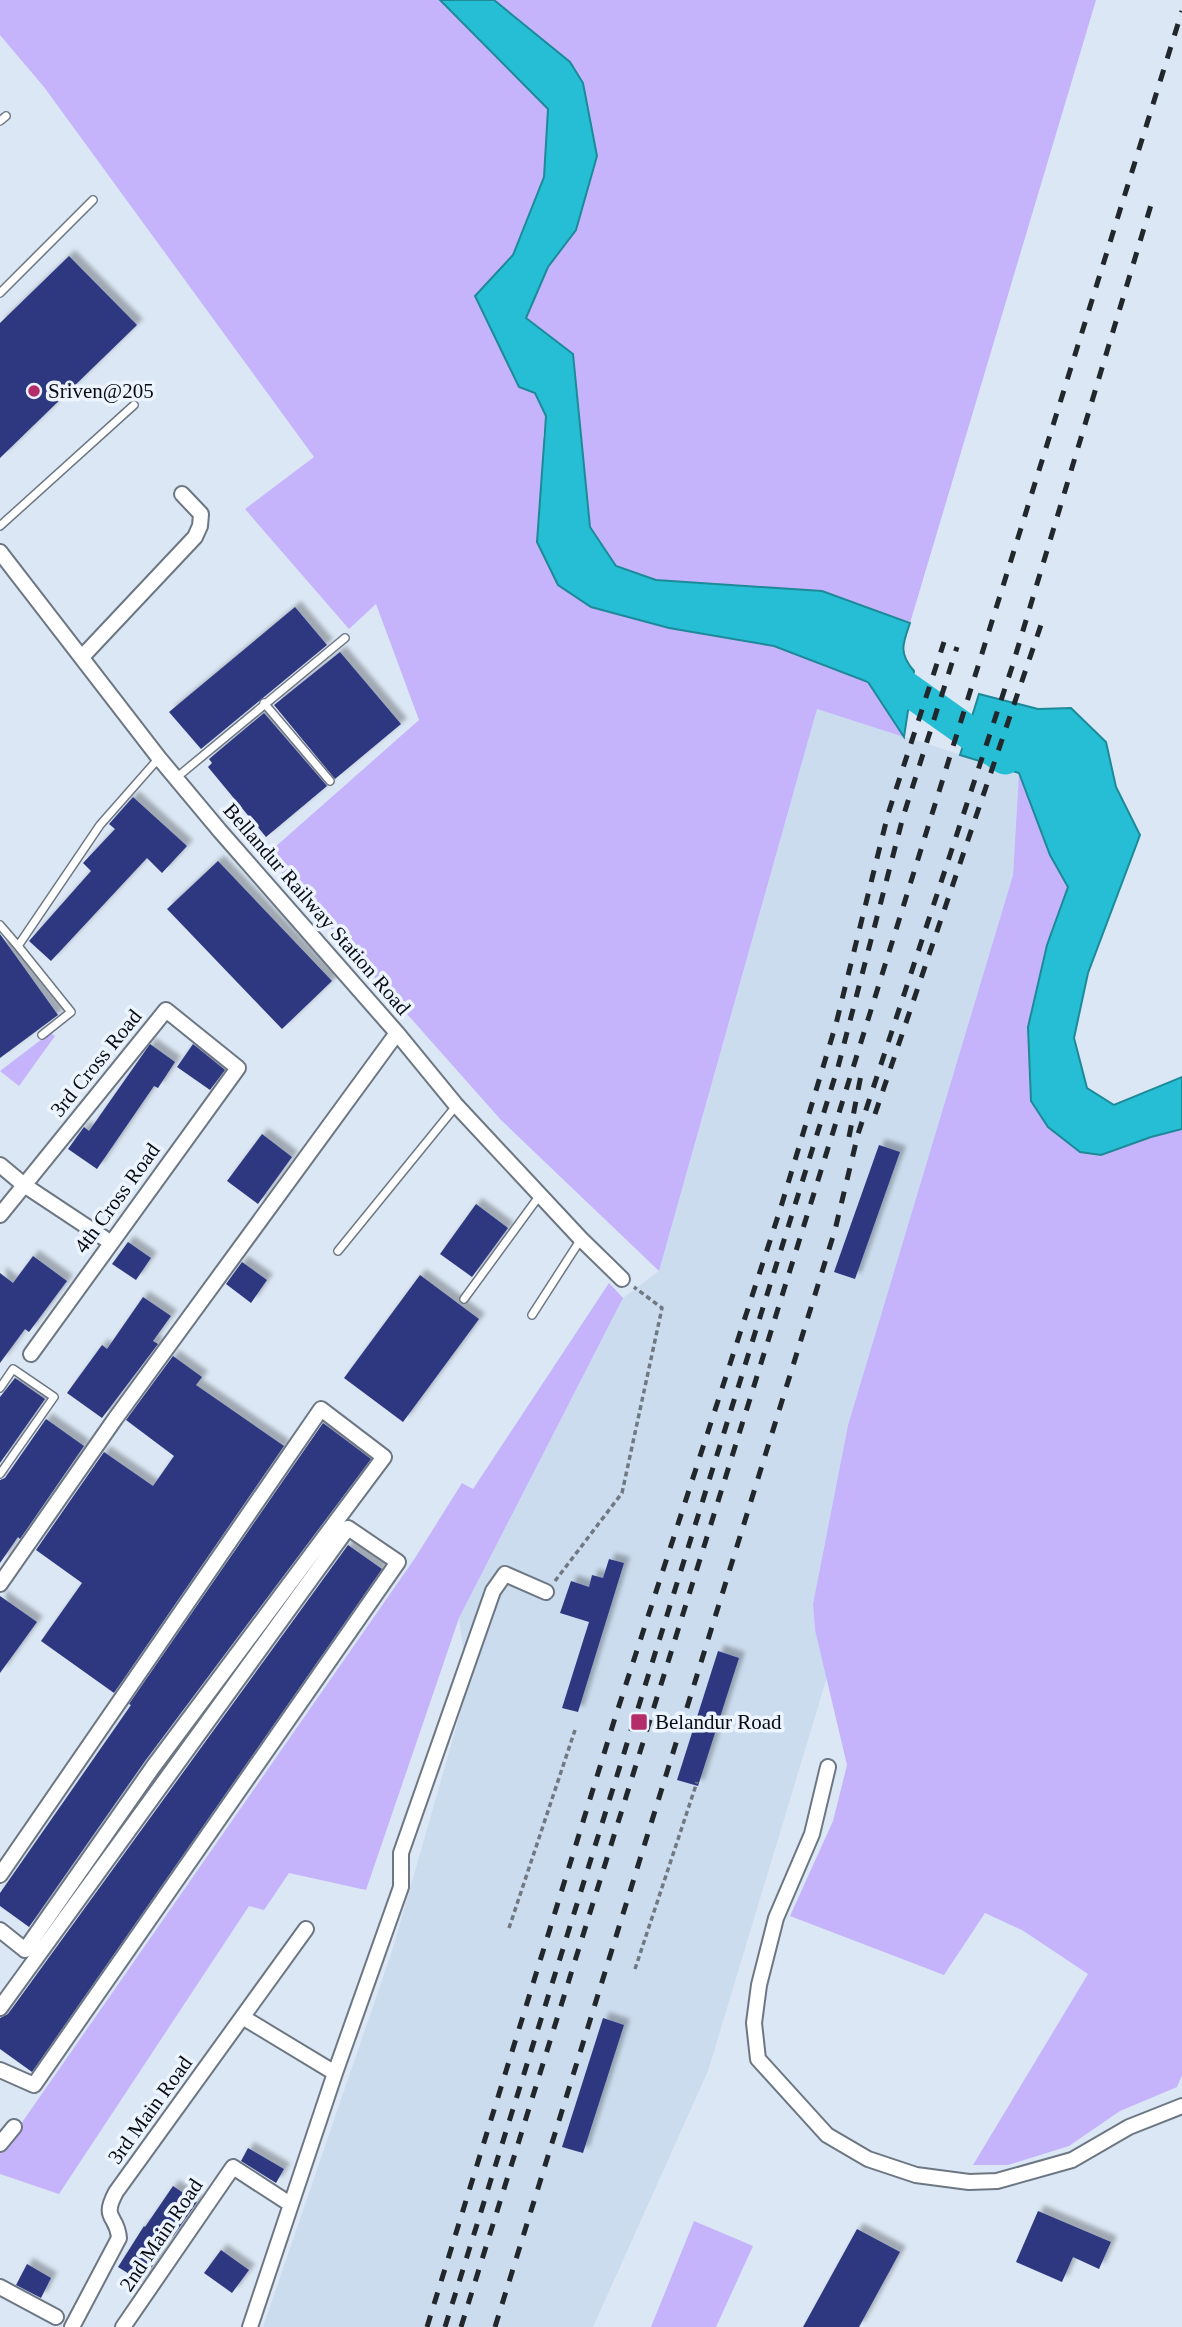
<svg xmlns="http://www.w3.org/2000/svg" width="1182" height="2327" font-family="Georgia,serif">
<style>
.built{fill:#cbdcee}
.green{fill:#c5b4fc}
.water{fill:#26bed4;stroke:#1d8999;stroke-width:2}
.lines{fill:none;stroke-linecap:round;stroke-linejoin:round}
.river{stroke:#26bed4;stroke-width:33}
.building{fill:#2f3981;filter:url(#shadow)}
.service-casing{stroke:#6d7783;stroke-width:10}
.minor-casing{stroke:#6d7783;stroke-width:18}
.path{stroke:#707881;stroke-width:3.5;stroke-dasharray:5 3.5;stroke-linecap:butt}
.service{stroke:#fff;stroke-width:7}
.minor{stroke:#fff;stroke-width:14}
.rail{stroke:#22272c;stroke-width:5;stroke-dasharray:12 12;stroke-linecap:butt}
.poi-dot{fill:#b52c6b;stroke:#ebf4ff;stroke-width:2.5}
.labels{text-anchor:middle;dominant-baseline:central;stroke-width:7;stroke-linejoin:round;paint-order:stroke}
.poi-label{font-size:21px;fill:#080c10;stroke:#ebf4ff;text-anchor:start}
.street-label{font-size:21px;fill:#080c10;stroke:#ebf4ff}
</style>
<defs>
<filter id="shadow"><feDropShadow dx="6" dy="-6" stdDeviation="2" flood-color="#0004"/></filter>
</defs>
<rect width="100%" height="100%" fill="#dbe7f4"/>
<!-- built -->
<path class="built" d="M817 709 1019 773 1013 875 848 1425 813 1604 815 1630 827 1677 708 2071 593 2327H263L393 1948 468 1686 459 1618 623 1298 659 1271Z"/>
<!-- green -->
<path class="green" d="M0 0H440L548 109 544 177 513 255 475 296 535 393 546 416 543 436 591 607 669 628 774 646 868 682 904 737 817 709 659 1271 501 1120 266 855 419 720 376 604 349 629 245 509 314 457 44 87 0 35Z
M494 0H1096L910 623 822 591 656 580 616 566 590 527 573 354 526 318 548 267 576 230 597 156 583 83 570 62Z
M1019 773 1050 855 1068 887 1047 945 1031 1101 1151 1137 1182 1129V2075L1177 2087 1120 2111 1069 2146 1008 2165H973L1088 1974 1022 1930 985 1913 944 1975 790 1916 833 1821 847 1765 815 1630 813 1604 848 1425 1013 875Z
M50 1033 55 1036 19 1086 0 1071Z
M609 1283 623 1298 459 1618 366 1890 289 1873 264 1910 249 1906 59 2194 0 2174V2154L415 1558 462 1483 473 1489Z
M694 2221 753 2246 716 2327H651Z"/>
<!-- water -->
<path class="water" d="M440 0H494L570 62 583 83 597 156 576 230 548 267 526 318 573 354 590 527 616 566 656 580 822 591 910 623C903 643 898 653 914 671L904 737 868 682 774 646 669 628 591 607 558 585 537 542 546 416 535 393 519 387 475 296 513 255 544 177 548 109Z
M979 694 1038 709 1071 708 1106 742 1116 787 1140 835 1088 973 1074 1038 1087 1088 1114 1105 1182 1077V1129L1151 1137 1101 1155 1080 1152 1048 1127 1031 1101 1028 1027 1047 945 1068 887 1050 855 1019 773 960 755Z"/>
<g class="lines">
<!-- river -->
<path class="river" d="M875 666 1005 758"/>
</g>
<!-- building -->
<path class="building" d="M69 256 137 325 0 458V323Z
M295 607 327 645 201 749 169 712Z
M340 652 401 724 335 779 274 705Z
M264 713 327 786 266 837 208 767 212 763 209 759Z
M133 797 187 846 162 873 147 858 51 961 29 941 91 871 83 863 115 829 109 824Z
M218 861 332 981 282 1029 167 909Z
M0 934 58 1015 0 1058Z
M150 1044 175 1062 158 1088 154 1086 97 1169 68 1149 84 1127 89 1131Z
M193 1044 225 1070 210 1090 177 1067Z
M262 1134 292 1157 258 1204 227 1181Z
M879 1145 900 1152 855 1279 834 1272Z
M476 1204 508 1228 472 1277 440 1254Z
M128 1242 151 1258 136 1280 112 1264Z
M33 1256 67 1281 29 1332 25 1329 0 1363V1273L13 1283Z
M242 1262 267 1280 251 1303 226 1284Z
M420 1275 479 1319 403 1422 344 1378Z
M143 1297 171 1316 153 1341 158 1344 102 1418 67 1393 102 1345 107 1349Z
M173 1356 202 1377 196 1385 284 1446 114 1693 41 1641 82 1583 36 1550 104 1452 153 1486 174 1456 126 1420Z
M15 1378 45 1399 0 1463V1397Z
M46 1419 84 1446 20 1539 18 1537 0 1563V1480L5 1478Z
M323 1423 371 1459 145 1761 29 1927 0 1906V1893L131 1705 129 1704Z
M348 1545 382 1569 32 2072 0 2049V2018L8 2014Z
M609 1559 624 1563 578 1712 562 1708 589 1622 560 1613 571 1581 589 1587 592 1575 603 1578Z
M0 1596 37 1622 0 1673Z
M718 1651 739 1658 698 1786 677 1780Z
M603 2018 624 2025 583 2153 562 2147Z
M248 2148 284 2169 276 2183 241 2161Z
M173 2186 197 2202 172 2238 171 2237 142 2282 118 2267 144 2226 145 2227Z
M1038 2211 1111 2242 1099 2269 1073 2257 1062 2282 1016 2262Z
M857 2229 900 2252 859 2327H803Z
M221 2250 249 2270 232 2293 204 2273Z
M27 2264 51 2278 41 2298 16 2285Z"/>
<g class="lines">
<!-- service casing -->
<g class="service-casing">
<path id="service" d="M0 121 6 116
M0 293 93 200
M0 526 134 405
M264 703 330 781
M176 778 345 638
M0 925 18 946 100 825 159 758
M18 946 71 1012 42 1035
M338 1251 456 1106
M464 1299 540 1195
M532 1315 581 1239
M0 1388 13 1369 54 1397 0 1474"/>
</g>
<!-- minor casing -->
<g class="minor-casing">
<path id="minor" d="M0 552 159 758 220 831 397 1033 456 1105 581 1239 622 1279
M82 657 195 537 200 526 201 514 182 494
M0 1165 24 1185 110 1242
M0 1215 166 1010 238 1068 31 1354
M0 1584 115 1419 397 1033
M828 1767 812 1834 776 1918 759 1985 754 2023 758 2059 827 2135 868 2159 916 2175 969 2182 997 2181 1072 2160 1129 2127 1182 2106
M0 1875 321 1409 384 1457 153 1767 25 1950 0 1930
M0 2008 348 1528 398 1562 34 2085 0 2070
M244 2018 335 2073
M0 2144 14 2127
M0 2287 56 2317
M72 2327 119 2238C117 2214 101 2220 116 2192L306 1929
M123 2327 233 2167 290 2204
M250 2327 335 2073 401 1887V1853L493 1591 505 1574 546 1592"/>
</g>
<!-- path -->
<path class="path" d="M555 1581 622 1493 662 1308 634 1287
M509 1928 575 1730
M635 1969 697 1782"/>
<!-- service -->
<use href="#service" class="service"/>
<!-- minor -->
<use href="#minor" class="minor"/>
<!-- rail -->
<path class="rail" d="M875 1114 1044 616
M849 1137 861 1075
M427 2327 615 1718 780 1210 836 1024 888 814 944 642
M445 2327 838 1067 903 817 957 647
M461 2327 1182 11
M495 2327 835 1230 858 1134 1012 667 1151 205"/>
</g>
<!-- markers -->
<g class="poi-dot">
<circle cx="34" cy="391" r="7"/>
<rect x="630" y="1713" width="18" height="18" rx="3.5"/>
</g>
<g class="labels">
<!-- poi labels -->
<g class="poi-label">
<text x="48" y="391">Sriven@205</text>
<text x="655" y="1722">Belandur Road</text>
</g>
<!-- street labels -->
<g class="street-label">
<text transform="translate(317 909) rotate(49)">Bellandur Railway Station Road</text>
<text transform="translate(96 1063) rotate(-51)">3rd Cross Road</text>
<text transform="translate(117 1198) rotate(-54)">4th Cross Road</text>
<text transform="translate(150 2110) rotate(-54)">3rd Main Road</text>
<text transform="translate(161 2235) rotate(-56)">2nd Main Road</text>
</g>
</g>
</svg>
